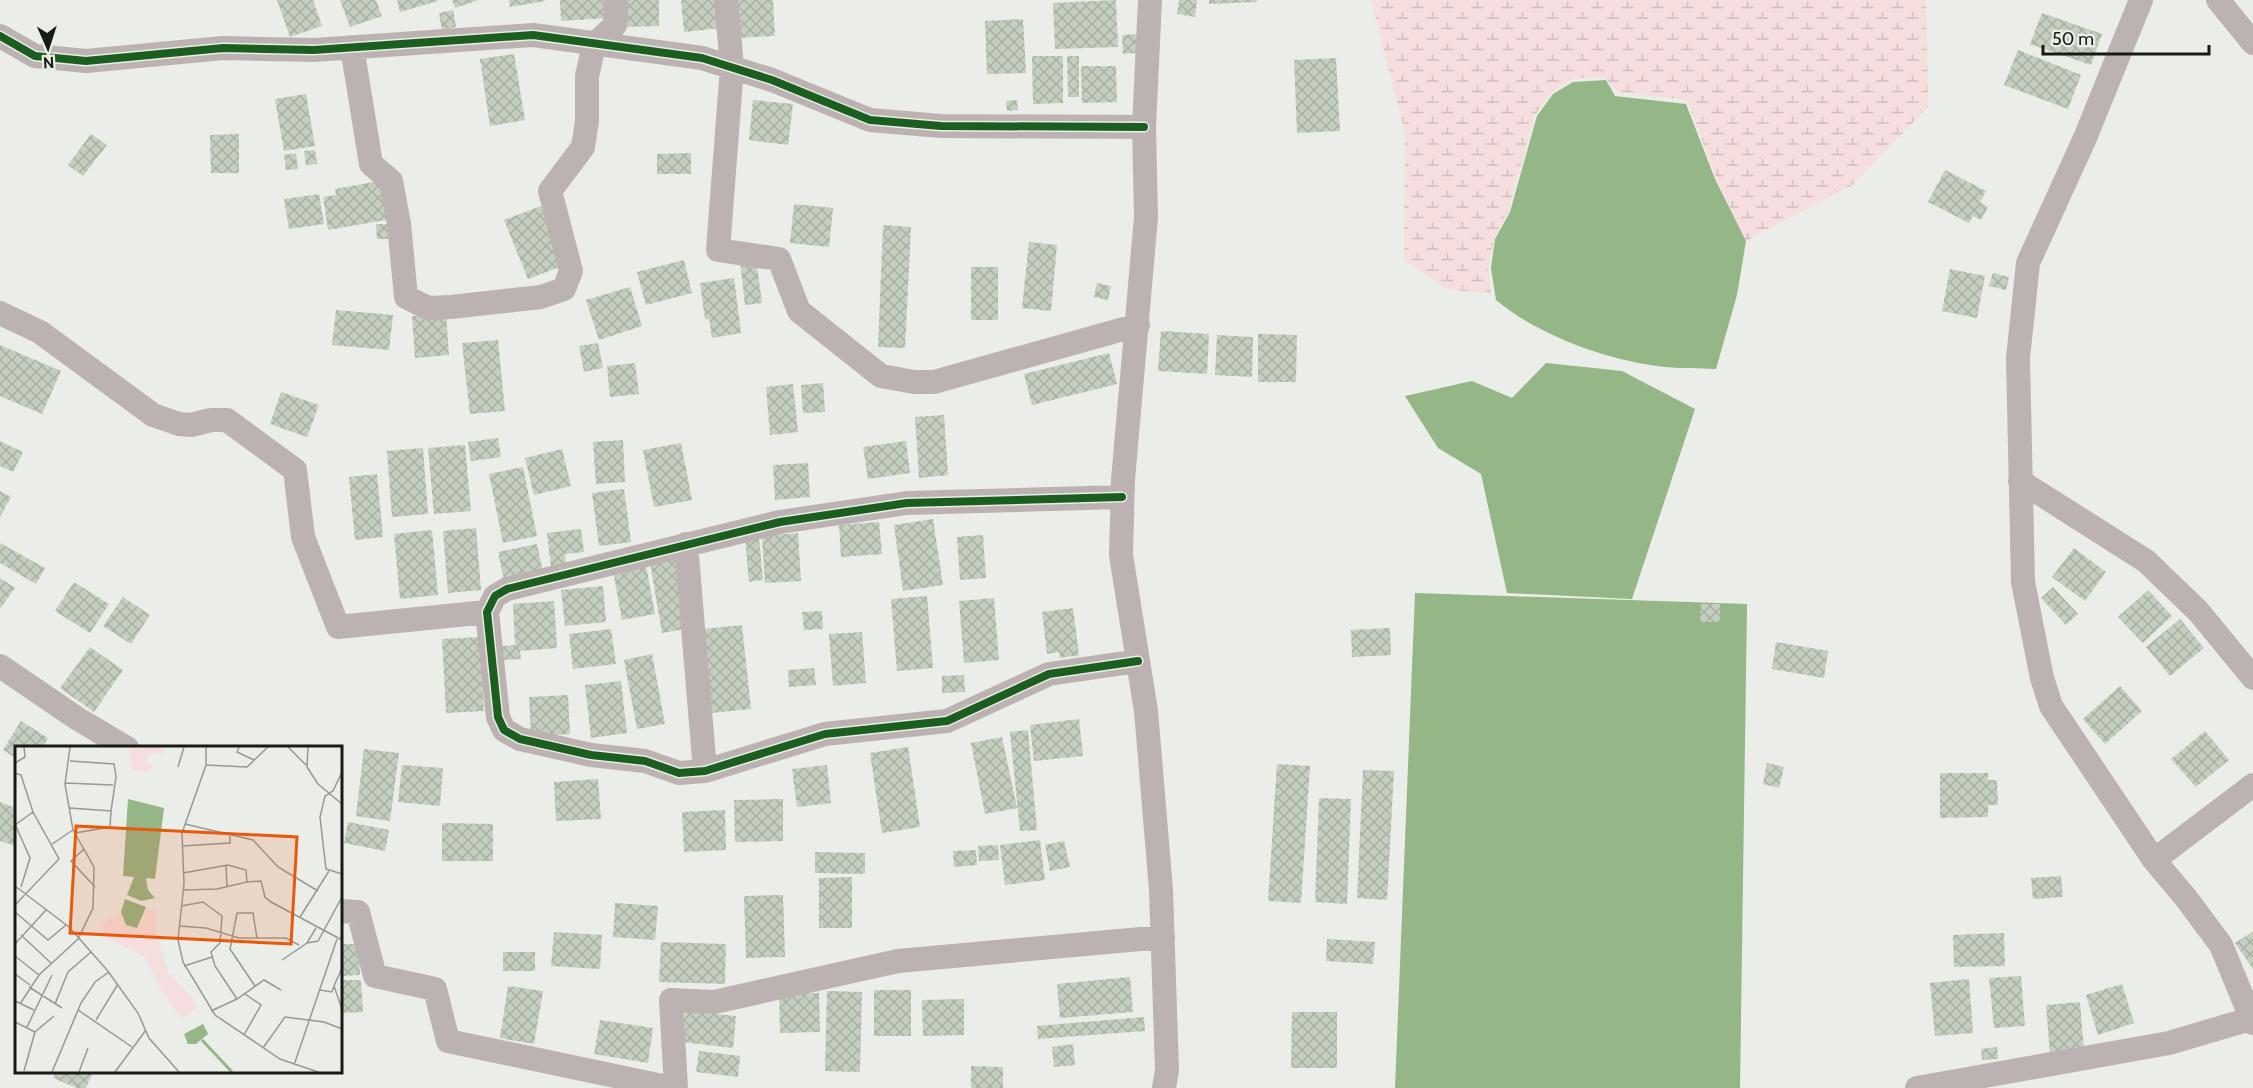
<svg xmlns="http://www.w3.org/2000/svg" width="2253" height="1088" font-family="Cabin,sans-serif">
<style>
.wetland{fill:url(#wetland-marsh)}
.water{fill:#95b687}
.building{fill:url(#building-cross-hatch)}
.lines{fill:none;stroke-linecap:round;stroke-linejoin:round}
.street{stroke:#bdb2b2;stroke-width:24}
.cycleway-casing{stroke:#e9eee7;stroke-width:11}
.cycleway{stroke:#1b5e20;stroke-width:8}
.inset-river{fill:none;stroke:#95b687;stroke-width:3}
.inset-road{fill:none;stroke:#969994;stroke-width:1.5}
.view{fill:#e8590c;fill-opacity:0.15;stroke:#e8590c;stroke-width:3}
.inset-edge{fill:none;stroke:#181a17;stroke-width:3}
</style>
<defs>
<pattern id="wetland-marsh" width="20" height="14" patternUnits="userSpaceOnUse" patternTransform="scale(1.5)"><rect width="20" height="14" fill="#f6dedf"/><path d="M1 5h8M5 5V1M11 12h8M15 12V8" fill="none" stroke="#d2bebf"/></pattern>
<pattern id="building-cross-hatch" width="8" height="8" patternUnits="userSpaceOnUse" patternTransform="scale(1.5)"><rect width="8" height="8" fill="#c4cfbf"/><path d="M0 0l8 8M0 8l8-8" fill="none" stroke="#a8b1a3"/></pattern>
</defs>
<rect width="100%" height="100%" fill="#eaede8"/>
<!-- wetland -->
<path class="wetland" d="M1371 0H1926L1928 107 1852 185 1746 241 1716 178 1687 100 1617 92 1605 77 1574 79 1552 92 1535 115 1508 211 1494 239 1488 265 1491 294 1447 289 1404 260 1405 133Z"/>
<!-- water -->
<path class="water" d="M1606 80 1615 96 1686 104 1715 179 1746 241 1737 295 1716 369C1699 368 1682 369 1665 367 1609 361 1539 336 1496 300L1491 268 1495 239 1510 212 1537 116 1553 94 1573 82Z
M1546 363 1622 371 1695 409 1632 599 1507 593 1481 474 1438 448 1405 396 1472 381 1512 398Z
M1415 593 1747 604 1740 1088H1395Z"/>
<!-- building -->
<path class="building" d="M277 0H313L322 26 290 37Z
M340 0H376L382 16 350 27Z
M397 0H438V1L400 12Z
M452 0H479L455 8Z
M509 0H545V1L510 7Z
M560 0H608L609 18 561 21Z
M622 0H659V26L622 27Z
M681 0H720L722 28 684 32Z
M735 0H773L775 36 737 38Z
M1116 0 1118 47 1055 49 1053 3Z
M1179 0H1197L1195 17 1177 14Z
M1209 0H1257V2L1209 4Z
M453 10 456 27 442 30 439 13Z
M2042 13 2102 34 2091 65 2030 44Z
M1023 19 1026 73 987 74 985 21Z
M1136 34 1137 53 1123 54 1122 35Z
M2018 50 2081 75 2068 109 2004 85Z
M514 54 525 120 490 126 480 59Z
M1032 56H1063V103L1033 104Z
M1067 56H1079V97H1068Z
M1336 58 1340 131 1297 133 1294 60Z
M1081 66H1116L1117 102 1082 103Z
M306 94 315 146 284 151 275 99Z
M753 100 793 104 788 145 749 140Z
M1017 100 1018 110 1007 111 1006 101Z
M91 134 107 145 83 176 68 165Z
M239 134V173H211L210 135Z
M315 150 317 164 306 165 304 151Z
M296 153 298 169 286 170 284 155Z
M691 153V174H657V154Z
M1945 170 1986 191 1980 202 1988 207 1981 220 1973 216 1969 223 1928 202Z
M384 180 391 219 328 230 323 197 336 195 335 189Z
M319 194 324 224 289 229 284 199Z
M794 204 833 208 829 247 790 243Z
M541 206 565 265 528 279 504 220Z
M376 224H393V239H377Z
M883 225 911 227 905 348 878 347Z
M1029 242 1057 245 1051 311 1022 308Z
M756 259 762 303 745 305 740 261Z
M684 260 692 293 646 305 637 272Z
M971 267H998V320H971Z
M1950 269 1985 276 1977 318 1942 311Z
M1993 273 2009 277 2006 290 1989 286Z
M734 278 741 333 712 338 709 319H705L700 283Z
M1097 283 1111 286 1108 300 1094 297Z
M630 287 642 326 599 340 586 300Z
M336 310 393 315 389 350 332 345Z
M446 314 449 355 415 358 412 316Z
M1161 331 1209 334 1207 374 1158 371Z
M1258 334 1297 335 1296 382H1258Z
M1217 335 1253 337 1252 377 1215 375Z
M498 340 505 411 470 414 462 343Z
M598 343 603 368 584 372 579 346Z
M0 345 61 371 42 414 0 396Z
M1109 353 1117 384 1032 405 1024 374Z
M635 363 639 394 610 397 607 366Z
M823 383 825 412 803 413 801 385Z
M793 384 798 432 770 435 766 387Z
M281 392 319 405 307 437 270 424Z
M944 415 948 475 919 478 915 417Z
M498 438 501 457 471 461 468 442Z
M623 440 625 482 596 484 593 442Z
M0 441 23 452 13 472 0 466Z
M906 441 910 473 868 479 863 447Z
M681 443 692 500 654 507 643 450Z
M465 445 471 511 434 514 428 448Z
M423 448 428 514 392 517 387 451Z
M562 449 571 486 534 495 525 458Z
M808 463 810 497 775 500 773 465Z
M523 467 537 536 503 543 489 474Z
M377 474 383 537 355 540 349 477Z
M624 489 631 542 599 546 592 493Z
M0 491 11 497 0 517Z
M933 519 943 585 903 591 894 525Z
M879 522 882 554 841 557 839 525Z
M476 528 481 590 448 593 443 531Z
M581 529 584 552 565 554 566 564 551 566 547 533Z
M432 530 438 595 400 599 394 534Z
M798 533 801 581 765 583 762 536Z
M983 535 986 578 960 580 957 537Z
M759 537 763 580 749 582 745 538Z
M0 543 45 568 36 584 0 563Z
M537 544 543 572 504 580 498 552Z
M2074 548 2106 572 2085 601 2052 577Z
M678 558 690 628 662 633 650 563Z
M646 565 655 614 622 620 613 571Z
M0 578 15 588 0 609Z
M74 582 109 604 90 633 55 611Z
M603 586 606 622 565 626 561 590Z
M2053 587 2078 614 2066 625 2041 598Z
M2148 590 2172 616 2143 643 2118 617Z
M927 596 933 668 897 671 891 599Z
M123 597 150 615 131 644 103 626Z
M994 598 999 660 964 663 959 601Z
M554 601 557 648 520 651 521 659 503 660 502 646 515 645 513 604Z
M1701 604H1720V622H1700Z
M1073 608 1079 655 1060 658 1059 652 1047 654 1042 612Z
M822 611 823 629 804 630 802 612Z
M2180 619 2204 648 2170 676 2146 647Z
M742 625 751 709 711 713 702 629Z
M1390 628 1391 655 1352 657 1351 630Z
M611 629 616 664 573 669 569 634Z
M862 632 866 683 833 686 829 634Z
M480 637 484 711 446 713 442 639Z
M1776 642 1828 651 1824 678 1772 669Z
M90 647 123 670 94 712 60 688Z
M652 654 665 724 637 729 624 660Z
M814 668 816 685 789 687 788 670Z
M964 675 965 692 942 693V676Z
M621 681 627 733 591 738 585 685Z
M2120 686 2142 711 2105 744 2083 719Z
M568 695 570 734 531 736 529 697Z
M1079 719 1083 756 1034 761 1030 725Z
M21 721 48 738 42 748H16V758L3 750Z
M1028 730 1037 830 1020 831 1010 732Z
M2205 731 2229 760 2196 787 2171 759Z
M1002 737 1017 808 985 814 971 743Z
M908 747 920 827 882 833 870 753Z
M364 749 399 753 390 821 356 816Z
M1767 763 1784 767 1779 788 1763 784Z
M1277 764 1310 766 1301 903 1268 901Z
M402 765 443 768 440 806 398 802Z
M827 765 831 803 797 807 792 769Z
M1363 770 1394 771 1387 900 1357 898Z
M1940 773H1988V780H1997L1998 805H1988V817L1940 818Z
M598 779 601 819 556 821 554 782Z
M1319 798 1351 799 1347 904 1315 902Z
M783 799V841L735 842 734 800Z
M0 802 16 808V846L0 841Z
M725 810 726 850 684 852 682 812Z
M348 822 389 830 385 851 344 843Z
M442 823 493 824V861H442Z
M1040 840 1045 880 1005 885 1000 845Z
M1064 841 1070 867 1050 871 1045 845Z
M998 845 999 860 979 861 978 846Z
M976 850 977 865 954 867 953 851Z
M815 852 865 853V874L815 873Z
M2061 876 2063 897 2033 899 2031 878Z
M852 877V928H819V878Z
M783 895 785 957 746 958 744 896Z
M615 903 658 906 655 940 613 937Z
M554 932 602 935 600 969 551 966Z
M2252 932 2253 933V969L2235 943Z
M2004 933 2005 966 1954 967 1953 935Z
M1327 939 1375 942 1373 964 1326 961Z
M661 942 726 944 725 984 659 982Z
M340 944H359L360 975 340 976Z
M503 952H535V971H503Z
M2021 976 2025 1026 1994 1028 1989 978Z
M1130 977 1133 1012 1060 1018 1057 984Z
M1969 979 1973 1033 1935 1036 1930 983Z
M340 980H361L363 1012 340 1013Z
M2122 984 2134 1023 2098 1035 2086 995Z
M508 986 543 991 534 1044 500 1038Z
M874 990H911V1036H874Z
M827 991 862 992 860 1072 825 1071Z
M819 993 820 1032 780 1033 779 994Z
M964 999V1035L923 1036 922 1000Z
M2080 1002 2084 1051 2050 1054 2046 1005Z
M685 1011 736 1016 733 1048 682 1042Z
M1292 1012H1337V1068H1291Z
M1144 1017 1145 1031 1038 1039 1037 1026Z
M600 1020 653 1028 648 1063 594 1054Z
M1073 1044 1075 1065 1054 1067 1052 1047Z
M1997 1047 1998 1059 1982 1060 1981 1049Z
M699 1051 740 1056 738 1077 696 1072Z
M971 1066 1003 1067V1088H971Z
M56 1072H93L86 1088H77L53 1078Z"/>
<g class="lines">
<!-- street -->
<path class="street" d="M726 0 732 67 718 250 779 259 799 311 881 376 914 382H934L1138 325
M1150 0 1144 127 1146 217 1123 480 1121 555 1146 711 1161 890 1167 1070 1164 1088
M2141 0 2085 138 2028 263 2018 358 2023 582 2042 678 2051 706 2154 860 2186 898 2221 945 2253 1023
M2218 0 2253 43
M0 36 35 56 86 61 223 48 314 50 533 35 702 58 772 80 870 120 941 126 1144 127
M352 47 371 164 391 181 399 224 406 297 428 308 451 307 541 297 564 289 571 271 550 191 583 147 587 121V76L594 45 615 25 616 0
M0 313 40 332 153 415 179 424 191 425 211 420H227L295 470 303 537 338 627 487 612
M2020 481 2146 561 2198 611 2253 678
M1122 497 907 503 780 522 507 589 495 596 487 612 498 717 504 730 520 739 591 755 645 761 679 773 705 771 825 734 947 721 1049 674 1138 661
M686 544 705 771
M0 666 78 719 127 748
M2154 860 2253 785
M340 911 358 912 375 976 435 989 448 1041 672 1088
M676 1088 671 1000 714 1002 898 961 1163 937
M1917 1088 2169 1043 2250 1019"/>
<!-- cycleway casing -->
<g class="cycleway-casing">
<path id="cycleway" d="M0 36 35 56 86 61 223 48 314 50 533 35 702 58 772 80 870 120 941 126 1144 127
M1122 497 907 503 780 522 507 589 495 596 487 612 498 717 504 730 520 739 591 755 645 761 679 773 705 771 825 734 947 721 1049 674 1138 661"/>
</g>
<!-- cycleway -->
<use href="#cycleway" class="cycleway"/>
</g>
<!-- overview -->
<g transform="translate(15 746)">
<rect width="327" height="327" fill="#eaede8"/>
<path d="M114 1H150L148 7 133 8 131 16 137 20 135 26H128L117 24ZM131 162 140 165 141 187 153 226 180 255 182 262 167 273 144 241 129 210 87 189V178L106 166 111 180 124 181Z" fill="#f6dedf"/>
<path d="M113 53 149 62 140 133 131 132 133 144 140 152 126 155 112 149 119 131 108 130ZM110 153 131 161 122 182 111 179 106 166ZM188 278 193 288 181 298H173L169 288Z" fill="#95b687"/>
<path class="inset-river" d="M187 294 217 326"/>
<path class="inset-road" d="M191 1V19L167 87 169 138 163 194 168 216 200 269 265 313 303 326M224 1 222 6 239 14M273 1 291 19M293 1 292 21 303 38 327 58M0 17 10 11 9 1M191 19 232 21 253 1M163 21 169 1M327 26 318 45 310 50 305 71 311 123 327 128M0 27 6 29 18 66 0 79M50 37 98 39M55 62 96 65 101 31 99 18 55 15M0 78 15 112 6 141M170 78 238 94 263 121 303 145M60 87 95 81 96 65M37 98 58 84M167 100 215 97V88M69 103 56 115 80 141M211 119 212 141M168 127 213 119 231 124 232 136 202 143 169 144M232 136 246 135 250 151 256 156 327 194M0 140 54 181 92 224 123 267 134 292 164 326M0 159 44 113 18 66M166 160 188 156 207 170 205 197 196 206 200 220 222 253M0 166 33 194 51 179M285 171 314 125M164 180 191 182 224 192H271L284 199M6 189 37 218M292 197 303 195 327 151M0 198 31 164M0 210 24 229M267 214 292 197 301 182M169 220 197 211M327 222 319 240 327 263M0 228 15 239M240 240 215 203 222 167H238L242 192M14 241 47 262M305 244 317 246 319 240M0 255 19 264M5 258 24 229 63 193 78 162 79 121 58 84 50 38 55 1M40 258 53 226 76 206M63 264 117 301M196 265 222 253 249 234 266 244M81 274 103 238M0 276 20 286M12 281 37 229M229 289 246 259 230 248M248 302 270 271 309 276 327 283M279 319 322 193M9 325 20 286 39 270M37 326 66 257 80 236 94 226M64 326 73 302M100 326 131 284"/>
<path class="view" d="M61 80 282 91 276 198 55 187Z"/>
<rect width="327" height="327" class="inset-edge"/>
</g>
<!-- north arrow -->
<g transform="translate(48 48) rotate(177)" stroke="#e9eee7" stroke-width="4.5" paint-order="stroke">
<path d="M0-4.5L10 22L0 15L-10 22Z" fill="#181a17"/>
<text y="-9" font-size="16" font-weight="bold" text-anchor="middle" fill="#181a17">N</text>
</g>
<!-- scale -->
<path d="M2043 45v9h166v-9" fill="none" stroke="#181a17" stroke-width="3"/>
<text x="2052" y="45" font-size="18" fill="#181a17" stroke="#e9eee7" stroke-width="4.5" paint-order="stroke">50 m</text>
</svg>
